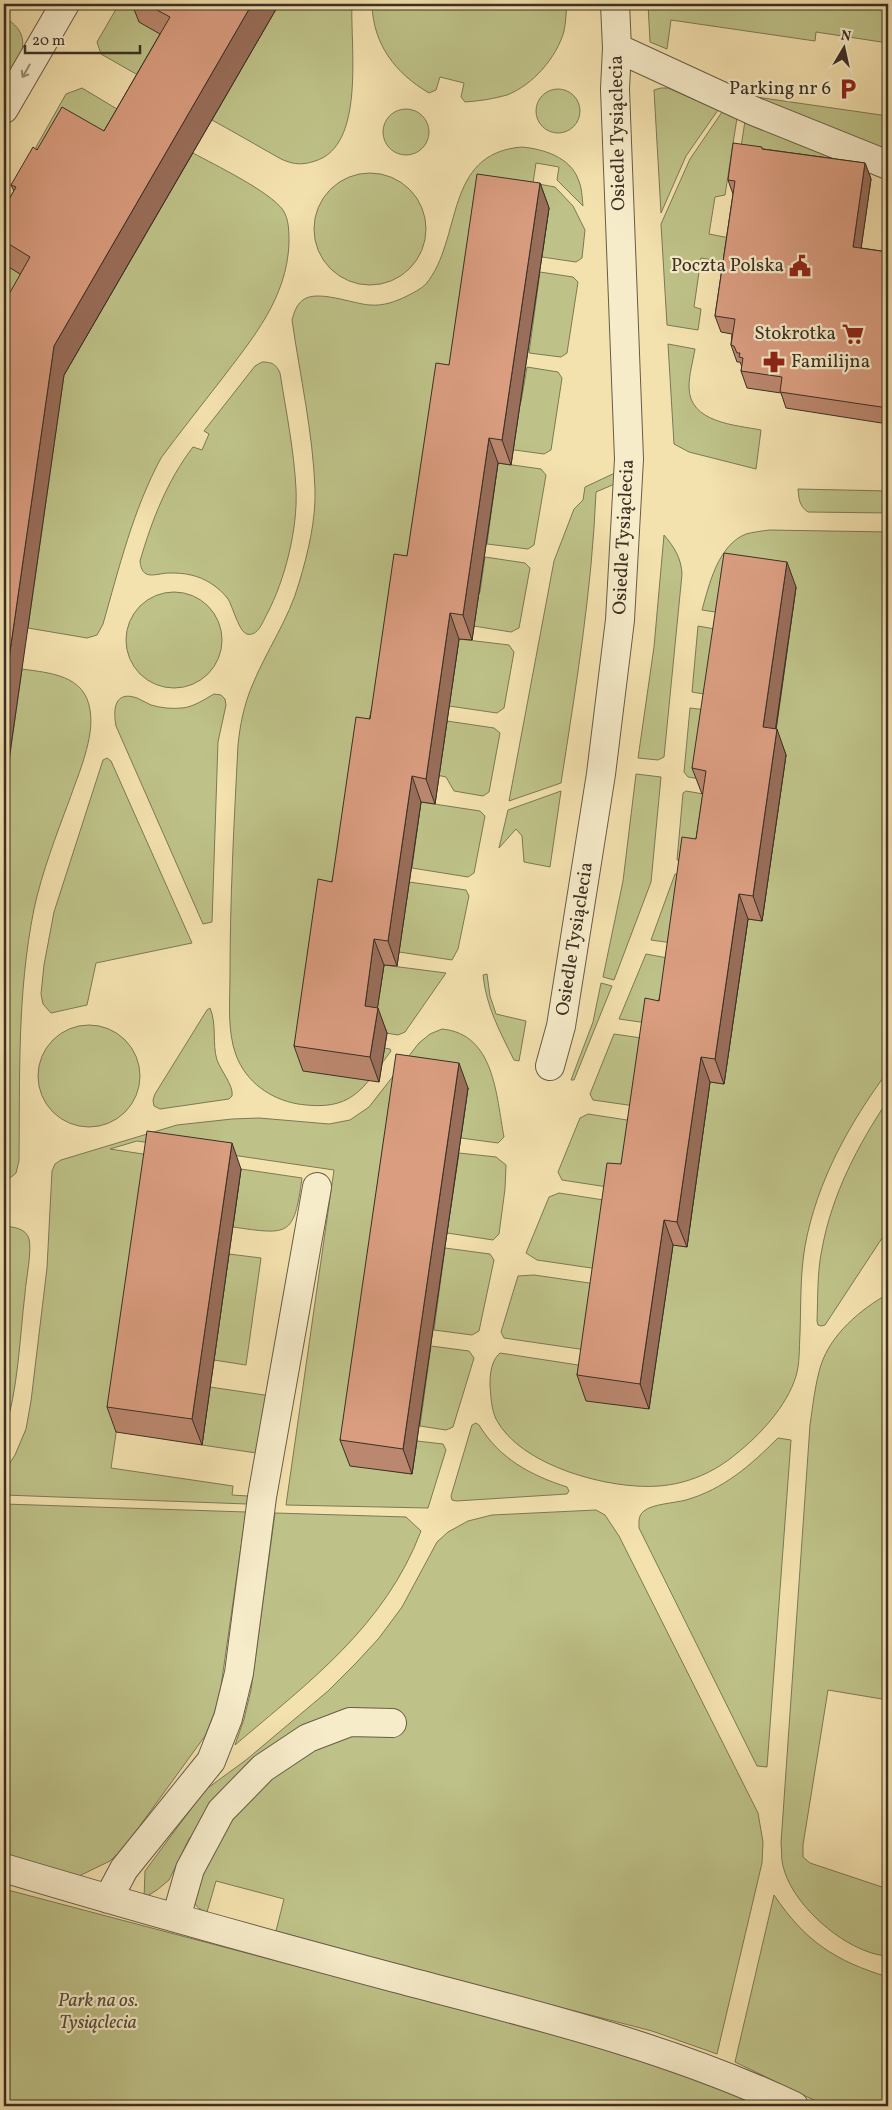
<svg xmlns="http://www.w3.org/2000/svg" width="892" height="2110" font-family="Vollkorn,serif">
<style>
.green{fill:#bec288;stroke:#7c7956}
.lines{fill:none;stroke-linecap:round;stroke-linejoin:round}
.minor-casing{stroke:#685c46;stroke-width:30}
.minor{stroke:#f7ecca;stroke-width:28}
.wall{fill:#bb876e;stroke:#3a3024}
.shaded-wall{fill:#996e5a;stroke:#3a3024}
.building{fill:#da9d80;stroke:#3a3024}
.oneway{stroke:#988e77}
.labels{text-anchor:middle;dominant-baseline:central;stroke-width:4.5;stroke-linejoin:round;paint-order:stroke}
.poi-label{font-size:19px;fill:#3a3024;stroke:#f7ecca;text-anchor:end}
.street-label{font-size:19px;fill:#3a3024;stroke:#f7ecca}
.park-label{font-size:19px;font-style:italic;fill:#544d38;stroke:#f7ecca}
</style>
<rect width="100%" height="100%" fill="#f3e1ae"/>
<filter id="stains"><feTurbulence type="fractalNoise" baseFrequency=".004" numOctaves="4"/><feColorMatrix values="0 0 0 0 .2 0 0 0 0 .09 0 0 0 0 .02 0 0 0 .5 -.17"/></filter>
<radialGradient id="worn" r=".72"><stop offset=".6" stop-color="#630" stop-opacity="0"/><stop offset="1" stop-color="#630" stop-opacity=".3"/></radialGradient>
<!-- green -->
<path class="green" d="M20 4H50C40 11 30 10 20 4Z
M119 4H149L170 40 157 86 101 54 97 42Z
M279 4H352C350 45 366 146 315 161 306 164 298 165 289 162 281 160 273 154 265 150 248 140 230 130 212 120Z
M372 4H567C566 12 566 22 564 31 557 57 533 85 507 95 493 99 479 101 465 102L461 97 464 83 440 77 436 90 429 93C395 73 373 44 372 4Z
M648 4H888V43L816 32 815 41 671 20 667 49 650 42Z
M4 17C38 37 18 61 4 86Z
M82 88 137 121 38 158 36 147 66 94Z
M661 88H668L718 110 686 156 661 213 654 90Z
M536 111a22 22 0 1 1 44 0a22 22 0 1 1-44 0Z
M742 95 888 116V152Z
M383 132a23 23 0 1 1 46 0a23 23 0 1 1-46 0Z
M722 112 737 118 725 195 715 197 709 234 735 239 732 263 701 258 694 307 701 309 698 330 667 325 661 224 690 159Z
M745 121 837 159 739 160Z
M522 147C543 149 570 157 578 179 582 187 582 197 583 206L557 180 559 167 536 163 533 183 555 187 573 206 585 230 582 258 576 262 542 257 549 208 487 199 372 1046 390 1049 391 1051C362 1090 352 1112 298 1104 270 1099 246 1082 236 1055 227 1031 230 1001 230 976 230 899 234 822 238 745 240 725 244 705 252 686 266 651 289 619 299 583 308 553 316 520 315 489 313 433 300 376 292 320 294 313 296 305 303 300 317 289 353 304 370 305 383 306 395 302 407 296 413 293 421 289 426 284 463 239 443 153 522 147Z
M193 153C215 165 269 191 283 210 289 219 289 232 289 243 287 298 253 338 221 380 201 406 180 432 161 458 133 510 119 568 103 624L97 635 87 638 28 628 64 375Z
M314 229a56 56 0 1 1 112 0a56 56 0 1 1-112 0Z
M4 264 31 280 4 355Z
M540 272 573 277 578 282 567 353 561 357 529 353Z
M668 344 695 349C693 361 689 374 689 387 689 423 736 425 761 430L756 469 689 452 674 444Z
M262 362C272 362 276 364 280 373 286 411 294 450 296 489 298 528 285 580 267 614 263 621 258 637 247 634 239 632 233 607 228 599 219 587 205 578 191 575 183 573 176 573 168 573 154 574 142 581 140 561 152 520 167 481 193 447L202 450 209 434 204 431 255 366Z
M527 367 558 372 562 378 551 450 544 454 500 448 508 400 521 402Z
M498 463 541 469 546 475 534 545 528 549 487 544Z
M617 472V483L596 492C592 590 576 686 561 783L509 801 554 561 574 509 583 500 585 487Z
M798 489 888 491V513L808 512C799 506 799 499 798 489Z
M769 530 888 532V1071C849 1124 817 1181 805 1246 800 1275 801 1305 800 1334 799 1348 800 1363 796 1376 787 1406 760 1435 736 1454 715 1472 687 1484 659 1486 610 1490 520 1466 496 1419 491 1408 491 1397 490 1385 490 1374 491 1361 500 1353L591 1367 673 1245 687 1247 710 1082 724 1084 748 919 762 921 786 755 773 753 796 588 728 614 702 610C709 585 718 545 746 534 753 532 762 531 769 530Z
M664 535C675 548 681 558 682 574L664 757 658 760 638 758 654 647Z
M485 557 525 563 530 568 519 628 511 632 461 624 480 592Z
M126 640a48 48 0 1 1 96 0a48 48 0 1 1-96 0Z
M698 626 726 631 716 696 692 692Z
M459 639 509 645 514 652 504 708 497 713 449 706Z
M22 669C50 673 85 675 90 710 95 737 78 775 69 801 56 836 42 872 34 909 17 994 20 1075 19 1161L16 1173 4 1183V797Z
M214 694 221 695 225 699 226 705 218 742 212 922 203 924 116 726C113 710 114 690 137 698 142 700 146 703 151 705 161 708 172 709 182 708 194 707 205 699 214 694Z
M690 708 714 711 718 782 688 777 684 772Z
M447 721 494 728 500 733 489 792 483 796 454 791 446 777 432 774 442 755Z
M107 758 111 761 192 943 96 963 87 1005 51 1013 43 1004 41 994 44 965 54 912 103 760Z
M636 774 661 777 651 882 614 980 603 977 623 881Z
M561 791 550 867 524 862 522 836 516 829 499 848 508 810Z
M686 791 715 796 706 864 677 860 683 793Z
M421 802 480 811 485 816 474 873 468 877 412 868Z
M675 874 688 876 680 944 651 940Z
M409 882 466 890 469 896 458 949 452 960 386 950Z
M646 954 678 960 668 1026 619 1019Z
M384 965 446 973 405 1032 398 1035 374 1031Z
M487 974 490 996 496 1014 526 1021 519 1061 514 1060C500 1032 486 1006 483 975Z
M601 983 612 986 574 1080H571L593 1022Z
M210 1008C217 1024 212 1044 217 1060 221 1071 234 1086 232 1096L229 1099 160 1109 154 1106 153 1100 155 1094 207 1010Z
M38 1076a51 51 0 1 1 102 0a51 51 0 1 1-102 0Z
M442 1029C495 1034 496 1096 504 1137L498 1143 461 1138 468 1088 350 1465 412 1474 417 1441 443 1444 446 1450 428 1508 286 1505 334 1170 137 1141 110 1149 156 1156 111 1468 233 1486 232 1495 248 1496 247 1504 4 1495V1472L15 1455 26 1429 31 1401 47 1268 52 1171 55 1164 61 1160 177 1125 232 1119 259 1118 329 1124 350 1120 369 1107 419 1043 430 1034Z
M614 1034 648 1039 642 1107 593 1100 590 1094Z
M888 1100V1229L825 1325 821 1326 818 1325 817 1321C818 1297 817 1272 822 1249 832 1194 858 1145 888 1100Z
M588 1114 640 1122 614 1188 562 1180 558 1172 580 1118Z
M459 1153 496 1157 506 1165 505 1189 499 1234 493 1240 447 1233Z
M241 1169 302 1178C294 1237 289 1235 233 1227Z
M559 1193 629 1204 605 1270 537 1260 526 1253 549 1197Z
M4 1226C13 1227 26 1228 29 1239 32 1251 26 1280 25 1293 20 1335 18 1393 4 1432Z
M445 1248 490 1254 494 1260 479 1331 472 1335 434 1330Z
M229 1254 261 1258 246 1365 214 1360Z
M534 1275 603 1285 593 1351 504 1338 501 1332 518 1276Z
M888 1294V1700L828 1690 803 1845V1857L810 1863 888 1889V1957C881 1955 873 1954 866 1951 833 1939 791 1901 783 1866 781 1859 782 1851 781 1843L810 1425C813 1405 815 1384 821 1365 831 1334 861 1309 888 1294Z
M431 1346 469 1351 474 1358 453 1427 446 1430 420 1426Z
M210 1387 271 1396 263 1454 202 1445Z
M476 1423 479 1425C500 1459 530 1475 567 1487L569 1491 567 1494 456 1501 452 1500 451 1496 472 1425Z
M778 1438 791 1440 767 1767 757 1766 639 1528C639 1521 638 1516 644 1511 652 1504 675 1503 686 1500 724 1489 751 1465 778 1438Z
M4 1504 246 1512 221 1686 215 1711 205 1736 123 1849 110 1861 77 1877 4 1857Z
M596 1510 605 1515 619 1536 758 1813 763 1842 762 1863 717 2054 652 2031 486 1988 276 1931 284 1899 216 1881 207 1912C194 1908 192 1901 195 1888L229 1821 252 1794 351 1713 209 1811 189 1839 169 1880 157 1890 144 1898 145 1871 205 1790 246 1760 328 1691 356 1663 379 1638 402 1607 437 1542 448 1532 468 1521 492 1515Z
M275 1513 406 1517 421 1531C385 1626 309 1682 235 1745L244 1719 251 1690Z
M4 1889 591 2044 683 2072 764 2106H4Z
M774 1895C805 1941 835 1961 888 1977V2106H826L735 2062Z"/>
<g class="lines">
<!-- minor casing -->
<g class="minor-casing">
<path id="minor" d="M617 48 756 112 888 165
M4 109 65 4
M550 1066 561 1026 601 774 620 620 629 459 615 89 617 48 615 4
M4 1868C134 1907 264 1943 395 1978 531 2014 667 2046 794 2106
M108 1899 124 1869 211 1761 228 1718 239 1673 262 1497 317 1187
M176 1918 190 1869 221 1811 263 1768 308 1738 350 1722 392 1723"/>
</g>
<!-- minor -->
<use href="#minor" class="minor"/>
</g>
<!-- wall -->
<path class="wall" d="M132 4H279L64 375 20 274 4 264V208L14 191 11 185 37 150 104 131 160 34 139 22Z
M763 149 865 163 871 179 861 248 888 252V424L786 408 781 393 747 388 741 371 742 367 740 362H737L731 345 732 334 721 332 715 316 733 194 728 180Z
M540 183 549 208 511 465 498 463 472 640 459 639 435 804 421 802 397 966 384 965 377 1008 387 1033 379 1082 303 1071 294 1046 407 556 449 365Z
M796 587 776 729 786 755 762 921 748 919 724 1084 710 1082 687 1247 673 1245 649 1409 586 1401 577 1375 621 1164 696 839 703 794H702L692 768Z
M468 1088 412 1474 350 1466 340 1440Z
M241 1169 202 1445 116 1432 107 1407Z"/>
<!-- shaded-wall -->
<path class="shaded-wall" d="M252 4H279L64 375 4 795V693L54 346Z
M865 163 871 179 859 263 853 247Z
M540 183 549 208 511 465 502 440Z
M489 438 498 463 472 640 463 615Z
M787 562 796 587 772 753 763 727Z
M450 613 459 639 435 804 426 779Z
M777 729 786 755 762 921 753 896Z
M412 776 421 802 397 966 388 941Z
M739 894 748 919 724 1084 715 1059Z
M374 939 384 965 374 1031 365 1006Z
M378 1008 387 1033 379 1082 370 1057Z
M701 1057 710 1082 687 1247 677 1222Z
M459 1063 468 1088 412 1474 403 1449Z
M232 1143 241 1169 202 1445 192 1419Z
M664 1220 673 1245 649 1409 640 1384Z"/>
<!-- building -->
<path class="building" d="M146 4H252L54 346 4 693V303L30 257 4 241V208L16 187 11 185 33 147 37 150 62 107 104 131 170 17Z
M733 143 762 147V149L865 163 853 247 888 252V408L780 392 782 377 741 371 743 358 739 357 740 353H737L734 346 731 345 735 319 715 316 735 181 728 180Z
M477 174 540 183 502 440 489 438 463 615 450 613 426 779 412 776 388 941 374 939 365 1006 378 1008 370 1057 294 1046 318 879 332 882 356 717 370 719 394 554 407 556 436 363 449 365Z
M724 553 787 562 763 727 777 729 753 896 739 894 715 1059 701 1057 677 1222 664 1220 640 1384 577 1375 607 1163 621 1164 645 998 659 1001 682 837 696 839 706 771 692 768Z
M396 1054 459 1063 403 1449 340 1440Z
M147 1131 232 1143 192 1419 107 1407Z"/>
<!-- one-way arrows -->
<defs><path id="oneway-shaft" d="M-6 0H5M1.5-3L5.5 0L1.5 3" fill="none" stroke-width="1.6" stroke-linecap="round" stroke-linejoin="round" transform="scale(1.25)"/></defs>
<use class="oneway" href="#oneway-shaft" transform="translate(26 71) rotate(120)"/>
<!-- icons -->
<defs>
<g id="parking-bare" transform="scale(1.725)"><path d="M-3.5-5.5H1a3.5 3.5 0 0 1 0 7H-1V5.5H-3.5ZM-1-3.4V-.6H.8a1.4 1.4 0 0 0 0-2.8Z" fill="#8f2418" stroke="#f7ecca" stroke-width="2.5" paint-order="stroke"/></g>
<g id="civic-bare" transform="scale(1.725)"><path d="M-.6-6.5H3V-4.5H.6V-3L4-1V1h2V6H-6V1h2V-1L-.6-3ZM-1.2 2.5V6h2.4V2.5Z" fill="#8f2418" stroke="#f7ecca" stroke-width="2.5" paint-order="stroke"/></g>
<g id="supermarket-bare" transform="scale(1.725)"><path d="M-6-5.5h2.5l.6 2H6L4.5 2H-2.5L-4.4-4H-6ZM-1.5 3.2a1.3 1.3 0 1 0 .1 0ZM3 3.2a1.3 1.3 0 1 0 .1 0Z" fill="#8f2418" stroke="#f7ecca" stroke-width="2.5" paint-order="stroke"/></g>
<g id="pharmacy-bare" transform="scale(1.725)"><path d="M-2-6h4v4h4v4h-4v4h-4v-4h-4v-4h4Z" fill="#8f2418" stroke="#f7ecca" stroke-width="2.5" paint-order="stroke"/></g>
</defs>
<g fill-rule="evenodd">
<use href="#parking-bare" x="848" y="89"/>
<use href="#civic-bare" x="800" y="266"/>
<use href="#supermarket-bare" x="853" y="334"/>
<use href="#pharmacy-bare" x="774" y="362"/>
</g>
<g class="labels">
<!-- poi labels -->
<g class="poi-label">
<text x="831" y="89">Parking nr 6</text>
<text x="784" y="266">Poczta Polska</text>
<text x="836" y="334">Stokrotka</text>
<text x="791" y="362" text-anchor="start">Familijna</text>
</g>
<!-- street labels -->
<g class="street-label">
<text transform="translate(618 133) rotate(-91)">Osiedle Tysiąclecia</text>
<text transform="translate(624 537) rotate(-87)">Osiedle Tysiąclecia</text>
<text transform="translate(575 939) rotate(-81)">Osiedle Tysiąclecia</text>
</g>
<!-- park labels -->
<g class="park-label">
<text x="98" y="2001">Park na os.<tspan x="98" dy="22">Tysiąclecia</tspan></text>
</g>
</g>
<!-- margin -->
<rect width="892" height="2110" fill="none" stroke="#f3e1ae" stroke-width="20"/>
<rect x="5" y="5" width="882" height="2100" fill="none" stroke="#3a3024" stroke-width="2.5"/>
<rect x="10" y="10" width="872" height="2090" fill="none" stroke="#3a3024"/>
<!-- north arrow -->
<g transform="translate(844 48) rotate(9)" stroke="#f7ecca" stroke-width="4" paint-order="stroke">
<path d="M0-4L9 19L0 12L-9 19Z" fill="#3a3024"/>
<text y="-8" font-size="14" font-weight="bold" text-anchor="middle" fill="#3a3024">N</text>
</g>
<!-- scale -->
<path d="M25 45v8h115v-8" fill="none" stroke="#3a3024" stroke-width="2.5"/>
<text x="32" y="45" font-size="15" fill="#3a3024" stroke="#f7ecca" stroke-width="4" paint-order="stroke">20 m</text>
<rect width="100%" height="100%" filter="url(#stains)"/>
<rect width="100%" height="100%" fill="url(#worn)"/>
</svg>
